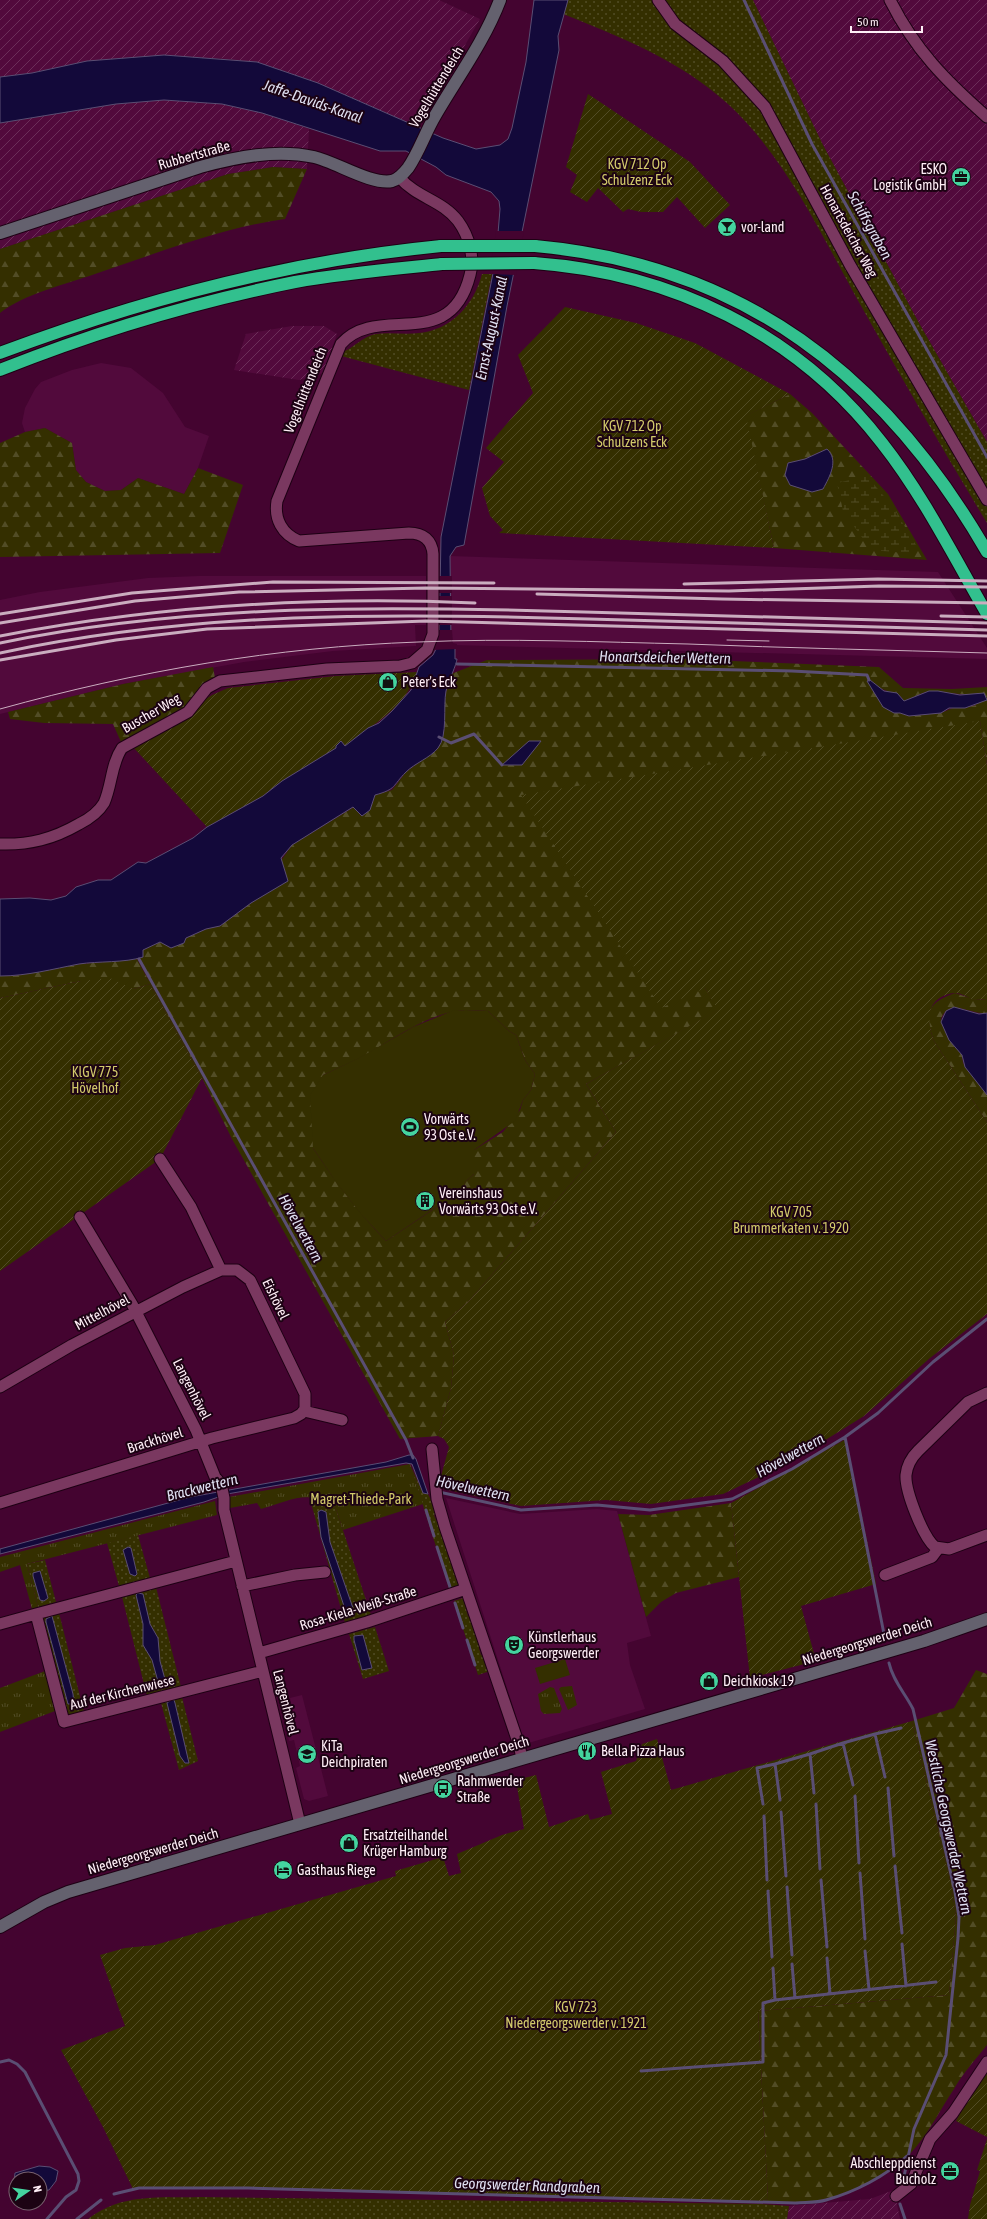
<svg xmlns="http://www.w3.org/2000/svg" width="987" height="2219" font-family="'Asap Condensed',sans-serif">
<style>
.built{fill:#520a3c}
.industrial{fill:url(#industrial-furrows)}
.grass{fill:url(#grass-dots)}
.forest{fill:url(#forest-firs);fill-rule:evenodd}
.wetland{fill:url(#wetland-marsh)}
.park{fill:url(#park-tufts)}
.garden{fill:url(#garden-furrows)}
.pitch{fill:#342f00}
.water{fill:#13093a;stroke:#5a4e73}
.pier{fill:#440430}
.lines{fill:none;stroke-linecap:round;stroke-linejoin:round}
.stream{stroke:#5a4e73;stroke-width:3}
.street-casing{stroke:#1e0114;stroke-width:13}
.secondary-casing{stroke:#1e0114;stroke-width:14}
.highway-casing{stroke:#1e0114;stroke-width:14}
.street{stroke:#7a3860;stroke-width:11}
.secondary{stroke:#64616e;stroke-width:12}
.highway{stroke:#32c08e;stroke-width:12}
.tram{stroke:#caadbf;stroke-width:1}
.rail{stroke:#caadbf;stroke-width:3}
.highway-bridge-casing{stroke:#1e0114;stroke-width:14;stroke-linecap:butt}
.highway-bridge{stroke:#32c08e;stroke-width:12}
.labels{text-anchor:middle;dominant-baseline:central;stroke-width:4;stroke-linejoin:round;paint-order:stroke}
.street-label{font-size:14px;fill:#ffeff7;stroke:#1c0313}
.park-label{font-size:14px;fill:#d2ca6b;stroke:#1c0313}
.poi-label{font-size:14px;fill:#ffeff7;stroke:#1c0313;text-anchor:start}
.water-label{font-size:15px;font-style:italic;fill:#e0e0f2;stroke:#1c0313}
</style>
<defs>
<pattern id="industrial-furrows" width="10" height="10" patternUnits="userSpaceOnUse"><rect width="10" height="10" fill="#520a3c"/><path d="M-1 1l2-2M0 10L10 0M9 11l2-2" fill="none" stroke="#6c2e59"/></pattern>
<pattern id="grass-dots" width="8" height="8" patternUnits="userSpaceOnUse"><rect width="8" height="8" fill="#342f00"/><path d="M2 2h.1M6 6h.1" fill="none" stroke="#524d26" stroke-width="1.8" stroke-linecap="round"/></pattern>
<pattern id="forest-firs" width="22" height="20" patternUnits="userSpaceOnUse"><rect width="22" height="20" fill="#342f00"/><path d="M5 1l3.5 6h-7zM16 11l3.5 6h-7z" fill="#524d26"/></pattern>
<pattern id="wetland-marsh" width="20" height="14" patternUnits="userSpaceOnUse"><rect width="20" height="14" fill="#342f00"/><path d="M1 5h8M5 5V1M11 12h8M15 12V8" fill="none" stroke="#524d26"/></pattern>
<pattern id="park-tufts" width="24" height="20" patternUnits="userSpaceOnUse"><rect width="24" height="20" fill="#342f00"/><path d="M3 7l-1-3M5 7V3M7 7l1-3M15 17l-1-3M17 17v-4M19 17l1-3" fill="none" stroke="#524d26"/></pattern>
<pattern id="garden-furrows" width="10" height="10" patternUnits="userSpaceOnUse"><rect width="10" height="10" fill="#342f00"/><path d="M-1 1l2-2M0 10L10 0M9 11l2-2" fill="none" stroke="#524d26"/></pattern>
</defs>
<rect width="100%" height="100%" fill="#440430"/>
<!-- built -->
<path class="built" d="M101 363 131 368 163 393 185 427 209 436 198 468 184 494 138 478 121 490 105 491 86 482 76 470 72 443 45 428 25 432 22 423 25 408 35 389 41 382 72 370Z
M450 556 938 572 987 648V659L451 645Z
M199 576H426V625H415L416 646 333 651 244 662 123 684 0 714V600L40 592 148 578Z
M446 1498 520 1514 597 1509 617 1511 651 1636 627 1643 630 1665 645 1709 525 1744Z
M302 1695 328 1796 309 1801 304 1799 296 1768 300 1766 294 1740 289 1741 286 1726 295 1724 290 1698Z"/>
<!-- industrial -->
<path class="industrial" d="M0 0H439L480 19 418 127 318 83 257 62 218 58H125L87 61 32 73 0 77Z
M753 0H987V442L919 323 823 145Z
M164 100 222 104 262 113 309 129 307 169 273 167 228 174 0 249V123L116 104Z
M292 326H324L337 334 323 373 299 380 234 370 246 334Z
M894 2190 900 2219H787L789 2206 870 2199Z"/>
<!-- grass -->
<path class="grass" d="M568 0H753L823 145 919 323 987 442V523C942 449 899 373 856 297 819 230 785 157 728 104 681 61 621 37 563 14Z
M482 274H492L469 390 341 356 344 351C351 350 363 336 376 334 390 332 405 335 419 333 451 330 474 305 482 274Z
M410 1464 423 1493 428 1494 437 1512 434 1515 437 1522 441 1523 449 1548 447 1553 450 1560 454 1561 460 1585 449 1588Z
M309 1496 323 1499 335 1506 371 1615 345 1623Z
M138 1535 150 1578 119 1586 107 1543Z
M45 1560 56 1602 38 1607 27 1564Z
M156 1587 181 1687 147 1696 122 1597Z
M466 1597 468 1606 466 1609 468 1616 472 1617 481 1645 479 1648 481 1655 485 1656 490 1671 478 1675 454 1601Z
M59 1613 84 1712 67 1717 41 1618Z
M375 1627 389 1671 363 1679 349 1634Z
M182 1697 198 1761 179 1770 161 1703Z
M200 2197 761 2204 789 2206 787 2219H88C121 2193 160 2198 200 2197Z"/>
<!-- forest -->
<path class="forest" d="M273 167 307 169 285 219C220 228 158 253 95 274 66 284 24 294 0 313V249L228 174Z
M790 394 812 413 888 494 927 560 774 548 745 416ZM826 449 785 475 788 463 805 459Z
M45 428 72 443 76 470 86 482 105 491 121 490 138 478 184 494 198 468 243 485 220 553 0 557V443L25 432Z
M683 659 879 667 903 688 952 689 987 687V765L980 721 705 988 719 1010 586 1084 616 1132 469 1301 445 1322 454 1355 451 1388 438 1436 400 1439 232 1139 202 1078 150 984 134 989 81 981 0 998V976H13L81 964 137 959 149 981 140 958 143 957V950L160 942 183 943 186 938 206 929 220 926 251 903 292 845 354 807 361 816 370 810 375 795 392 790 406 772 439 747 444 729 443 703 451 674 487 660ZM870 680 877 687 900 696 904 701C913 698 922 692 931 691 947 691 962 697 978 693L976 705 965 708 955 707 941 713 909 716 900 713H894ZM466 1010 488 1011 509 1031 516 1035 525 1060 535 1074 531 1090 523 1100 520 1110 503 1132 474 1150V1174L465 1182 464 1189 386 1241C358 1212 335 1181 313 1148L323 1075C335 1069 348 1064 360 1058 393 1040 428 1012 466 1010Z
M213 667 215 678 183 713 121 742 113 724 44 723 10 719 8 712 123 684Z
M955 993 976 1000 987 999V1013C971 1015 949 997 941 1019L962 1055 963 1063 987 1095V1122L934 1041C924 1013 927 1003 955 993Z
M731 1503 739 1577 676 1593 661 1602 646 1617 618 1514 649 1515Z
M976 1670 987 1674V2045C976 2059 963 2073 954 2089 941 2108 931 2129 916 2147 895 2172 857 2193 825 2200 806 2205 782 2204 762 2201L768 2199 758 2011 949 1995 956 1917 951 1884 912 1721 954 1708Z"/>
<!-- wetland -->
<path class="wetland" d="M867 476 893 507 919 550 905 553 871 550 843 511 837 483Z"/>
<!-- park -->
<path class="park" d="M410 1464 423 1504 343 1530 335 1506C307 1489 290 1501 261 1509L257 1503 230 1508 229 1497Z
M215 1501 217 1515 27 1564 38 1607 32 1609 20 1565 0 1572V1557Z
M45 1671 55 1711 0 1732V1688Z
M572 1686 577 1705 568 1710 559 1689 561 1687Z
M550 1687 554 1688 562 1709 560 1713 544 1714 541 1711 538 1694Z"/>
<!-- garden -->
<path class="garden" d="M588 94 690 162 730 205 705 228 677 197 663 212H641L628 209 623 212 598 188 587 202 570 192 577 175 566 167Z
M565 307 636 323 695 343 790 394 746 416 774 548 499 533 503 530 490 516 482 488 504 462 486 448 533 393 518 355Z
M417 672C406 708 373 724 345 746L341 741 337 748 282 781 263 796 207 827 132 746 212 695 228 688 336 676Z
M980 721 987 765V999C983 999 978 1000 975 1000 968 998 960 992 954 993 926 997 926 1020 934 1041L987 1122V1314L930 1358 864 1416 790 1462 723 1494 651 1504 606 1500 521 1506 444 1489 441 1476 449 1447 444 1439 438 1436 451 1388 454 1355 445 1322 469 1301 616 1132 586 1084 718 1010 705 988 661 1008 521 795Z
M110 978 134 989 150 984 202 1078 160 1159 0 1271V998L81 981Z
M846 1439 876 1584 801 1606 816 1661 750 1678 731 1503Z
M912 1721 951 1884 956 1917 949 1995 758 2011 768 2199 762 2201 248 2188 133 2189 103 2127 61 2050 125 2026 100 1955 125 1948 155 1945 396 1876 395 1871 443 1857 449 1876 461 1873 457 1854 502 1835 524 1829 516 1780 536 1775 549 1827 588 1814 590 1820 612 1814 601 1772 636 1761 642 1744 657 1739 671 1790Z
M987 2070V2137L956 2121 969 2097Z
M987 2139V2219H968L970 2205 980 2171 977 2170Z"/>
<!-- pitch -->
<path class="pitch" d="M466 1010 488 1011 509 1031 516 1035 525 1060 535 1074 531 1090 523 1100 515 1121 474 1150V1174L465 1182C464 1194 458 1200 449 1209L438 1206 386 1241 361 1214 336 1182 313 1148 310 1095 323 1075 359 1058 413 1027 452 1011Z
M565 1659 570 1675 540 1684 535 1668Z"/>
<!-- water -->
<path class="water" d="M534 0H568L558 36 559 50 507 306 464 545 456 547 450 556 451 645H455V659H457C457 663 448 683 446 691 443 706 448 736 438 748 430 758 415 763 406 772 392 786 397 789 375 795L370 810 362 816 353 807 292 845 281 858 288 881 251 903 220 926 206 929 186 938 184 943 171 948 160 942 143 950V957C125 963 98 961 79 964 53 969 27 976 0 976V899L30 898 51 900 66 896 76 887 98 880H111L138 862 146 863 193 838 207 827 263 796 282 781 336 748V746L341 741 345 746 368 728 379 723 392 711 411 690 419 667 433 655 439 643 441 537 496 258 500 209 499 201 491 192 446 175 436 167 406 151H380L262 113 222 104 164 100 116 104 0 123V77L32 73 87 61 164 55 257 62 318 83 443 138 476 149 500 145 508 139 512 128 526 62Z
M827 449C839 460 830 476 823 489L812 492 790 485 785 475 788 463 805 459Z
M870 680 884 691 897 693 904 701 929 691H938L960 695 984 693 987 700 965 708H949L941 713 909 716 900 713H894L883 707 867 681Z
M529 741H541L522 765H502Z
M954 1007 979 1014 987 1013V1095L965 1067 962 1055 949 1040 941 1022 946 1011Z
M409 1455H413L416 1459 428 1494 423 1493 412 1464 406 1463 227 1494 204 1502 0 1554V1549L190 1497 386 1462Z
M321 1510 326 1512 330 1542 354 1611V1614L349 1617 347 1615 321 1537 318 1512Z
M128 1547 131 1548 137 1574 135 1576 130 1574 123 1550Z
M40 1571 48 1598 44 1601 40 1600 33 1576V1573Z
M138 1593 143 1594 150 1624 158 1638 160 1661 166 1683 163 1686 159 1685 152 1660 143 1645V1624L136 1595Z
M52 1616 73 1694 74 1704H68L46 1622V1619Z
M363 1635 372 1668 362 1670 354 1640V1636Z
M171 1700H174L175 1703 189 1763H185L180 1756 167 1703Z
M39 2166 50 2167 58 2171 56 2181 49 2190 40 2191V2179H16V2185L14 2182 15 2173Z"/>
<!-- pier -->
<path class="pier" d="M496 231H524L516 275 490 274Z
M438 576H452V593H438Z
M438 596H452V625H438Z
M437 630H452L453 643 457 644V649L432 650 437 642Z"/>
<g class="lines">
<!-- stream -->
<path class="stream" d="M744 0 812 144 987 457
M457 664 792 671 867 675 869 680
M439 737 451 743 474 734 502 765
M139 959 406 1440 413 1458
M845 1437 884 1634
M439 1492 521 1510 597 1505 650 1510 732 1499 792 1469 845 1437 878 1413 933 1362 987 1319
M426 1510 434 1536
M437 1547 450 1587
M455 1603 463 1628
M467 1640 475 1665
M889 1663C893 1681 905 1693 913 1709L955 1892 959 1917 958 1938 946 2055 914 2129 902 2186
M885 1777 875 1734 901 1728
M853 1785 843 1743 875 1734
M888 1788 894 1856
M814 1793 810 1754 843 1743
M855 1796 859 1863
M780 1800 775 1764 810 1754
M763 1804 757 1768 775 1764
M816 1804 820 1869
M781 1812 786 1876
M764 1816 767 1880
M895 1866 902 1933
M860 1873 865 1939
M821 1880 827 1947
M787 1887 792 1955
M768 1891 772 1957
M902 1944 906 1986
M865 1951 869 1989
M827 1958 830 1994
M792 1964 795 1998
M773 1968 775 2000
M0 2062 9 2060 17 2064 25 2072 78 2174 79 2181 76 2190 66 2197 47 2219
M641 2071 763 2062V2003L775 2000 936 1982
M114 2194 139 2188H248L795 2203C805 2202 817 2203 826 2200 855 2192 886 2176 907 2156
M900 2204 905 2219
M77 2219 101 2200"/>
<!-- street casing -->
<g class="street-casing">
<path id="street" d="M658 0 675 24 723 61 765 107 850 265 987 500
M890 0C915 50 946 81 987 117
M0 844C29 845 53 839 79 824 89 819 98 813 104 803 112 785 111 764 122 748L188 712 207 688 220 681 327 669 400 666 412 663 427 650 433 634V554C432 540 423 533 409 533L299 541C282 534 274 519 277 501L341 344C378 302 450 355 470 275 475 257 469 236 458 221 442 200 417 198 399 177
M80 1217 132 1304 196 1430 215 1477 221 1484 224 1498V1510L300 1824
M0 1387 72 1345 183 1287 221 1270
M987 1393 968 1402 918 1451C911 1458 907 1465 906 1475 905 1491 923 1537 935 1547L949 1549 987 1535
M304 1411 342 1420
M432 1449 437 1499 445 1527 519 1745 522 1758
M0 1503 212 1438 294 1418 301 1414 305 1409V1394L250 1280 237 1270H221L191 1207 160 1159
M236 1561 36 1614 64 1722 263 1671
M885 1575 932 1557 938 1549
M242 1586 295 1575 325 1572
M0 1624 36 1614
M259 1653 367 1622 466 1589
M896 2196 911 2184 930 2139 953 2113 987 2062"/>
</g>
<!-- secondary casing -->
<g class="secondary-casing">
<path id="secondary" d="M0 233 200 167C237 157 276 149 314 157 336 162 371 185 392 181 399 179 404 173 408 168 419 152 425 133 435 116 457 78 484 42 500 0
M0 1927 44 1902 68 1892 924 1641 987 1619"/>
</g>
<!-- highway casing -->
<g class="highway-casing">
<path id="highway" d="M535 246C743 265 885 375 987 552
M534 263C672 273 797 333 882 443 923 495 954 557 987 614
M0 353C143 299 289 261 441 246
M0 370C95 332 195 302 295 282 344 273 393 269 442 264"/>
</g>
<!-- street -->
<use href="#street" class="street"/>
<!-- secondary -->
<use href="#secondary" class="secondary"/>
<!-- highway -->
<use href="#highway" class="highway"/>
<!-- tram -->
<path class="tram" d="M727 640 769 641
M0 709C137 671 276 647 418 642 508 638 598 642 688 644 787 648 887 650 987 653"/>
<!-- rail -->
<path class="rail" d="M684 584 878 579 987 581
M537 594 722 599 987 603
M0 614 132 593 273 582 494 583
M941 616 987 617
M0 623 135 601 239 592 426 588 729 591 879 586 987 587
M0 636C156 606 317 596 475 603
M0 643C193 603 389 606 584 612 719 615 853 619 987 623
M0 653C195 611 391 613 589 619 722 622 854 627 987 630
M0 660 116 640 207 629 426 621 987 636"/>
<!-- highway-bridge casing -->
<g class="highway-bridge-casing">
<path id="highway-bridge" d="M441 246H535
M442 264 534 263"/>
</g>
<!-- highway-bridge -->
<use href="#highway-bridge" class="highway-bridge"/>
</g>
<!-- icons -->
<defs>
<g id="office-disc" transform="scale(1)"><circle r="9.5" fill="#44d49f" stroke="#1c0313"/><path d="M-6-3h4V-5.5h4V-3h4V5H-6ZM-1-4.5V-3h2v-1.5ZM-6 0V1H6V0Z" fill="#111"/></g>
<g id="bar-disc" transform="scale(1)"><circle r="9.5" fill="#44d49f" stroke="#1c0313"/><path d="M-6-5H6L.8 .8V4.5H3.5V6h-7V4.5H-.8V.8Z" fill="#111"/></g>
<g id="shop-disc" transform="scale(1)"><circle r="9.5" fill="#44d49f" stroke="#1c0313"/><path d="M-5-2.5h2.3a2.7 3.5 0 0 1 5.4 0H5L5.5 6h-11ZM-1.5-2.5h3a1.5 2.3 0 0 0-3 0Z" fill="#111"/></g>
<g id="stadium-disc" transform="scale(1)"><circle r="9.5" fill="#44d49f" stroke="#1c0313"/><path d="M0-5a6.5 5 0 1 0 0 10a6.5 5 0 1 0 0-10ZM-3.5-1.8h7v3.6h-7Z" fill="#111"/></g>
<g id="building-disc" transform="scale(1)"><circle r="9.5" fill="#44d49f" stroke="#1c0313"/><path d="M-4-6H4V6H1V3H-1V6H-4ZM-2.5-4.3h1.7v1.8h-1.7ZM.8-4.3h1.7v1.8H.8ZM-2.5-1h1.7V.8h-1.7ZM.8-1h1.7V.8H.8Z" fill="#111"/></g>
<g id="theatre-disc" transform="scale(1)"><circle r="9.5" fill="#44d49f" stroke="#1c0313"/><path d="M-5-5.5Q0-4 5-5.5V0Q5 5 0 6Q-5 5-5 0ZM-3.3-2.5H-1v1.5H-3.3ZM1-2.5H3.3v1.5H1ZM-2.8 1Q0 5.5 2.8 1Z" fill="#111"/></g>
<g id="restaurant-disc" transform="scale(1)"><circle r="9.5" fill="#44d49f" stroke="#1c0313"/><path d="M-5-6h1v4h1v-4h1v4h1v-4h1v5L-1.5 .5V6h-2V.5L-5-1ZM5-6V6H3V1.5H1.5Q1.5-4 5-6Z" fill="#111"/></g>
<g id="school-disc" transform="scale(1)"><circle r="9.5" fill="#44d49f" stroke="#1c0313"/><path d="M0-5L7-2L0 1L-7-2ZM-4 1L0 2.5L4 1V4Q0 6-4 4Z" fill="#111"/></g>
<g id="bus-disc" transform="scale(1)"><circle r="9.5" fill="#44d49f" stroke="#1c0313"/><path d="M-5-6H5V4H4V6H2V4H-2V6H-4V4H-5ZM-3.5-4V0h7V-4ZM-3.5 1.2v1.5H-2V1.2ZM2 1.2v1.5H3.5V1.2Z" fill="#111"/></g>
<g id="hotel-disc" transform="scale(1)"><circle r="9.5" fill="#44d49f" stroke="#1c0313"/><path d="M-6-4.5h1.5V1H6V5H4.5V3h-9V5H-6ZM-4 0a1.8 1.8 0 1 1 3.6 0ZM.5 0V-2.5h3Q6-2.5 6 0Z" fill="#111"/></g>
</defs>
<g fill-rule="evenodd">
<use href="#office-disc" x="961" y="177"/>
<use href="#bar-disc" x="727" y="227"/>
<use href="#shop-disc" x="388" y="682"/>
<use href="#stadium-disc" x="410" y="1127"/>
<use href="#building-disc" x="425" y="1201"/>
<use href="#theatre-disc" x="514" y="1645"/>
<use href="#shop-disc" x="709" y="1681"/>
<use href="#restaurant-disc" x="587" y="1751"/>
<use href="#school-disc" x="307" y="1754"/>
<use href="#bus-disc" x="443" y="1789"/>
<use href="#shop-disc" x="349" y="1843"/>
<use href="#hotel-disc" x="283" y="1870"/>
<use href="#office-disc" x="950" y="2171"/>
</g>
<g class="labels">
<!-- street labels -->
<g class="street-label">
<text transform="translate(436 87) rotate(-59)">Vogelhüttendeich</text>
<text transform="translate(194 155) rotate(-16)">Rubbertstraße</text>
<text transform="translate(849 231) rotate(61)">Honartsdeicher Weg</text>
<text transform="translate(305 390) rotate(-68)">Vogelhüttendeich</text>
<text transform="translate(151 713) rotate(-30)">Buscher Weg</text>
<text transform="translate(276 1299) rotate(64)">Eishövel</text>
<text transform="translate(102 1312) rotate(-28)">Mittelhövel</text>
<text transform="translate(192 1389) rotate(63)">Langenhövel</text>
<text transform="translate(155 1440) rotate(-17)">Brackhövel</text>
<text transform="translate(358 1608) rotate(-17)">Rosa-Kiela-Weiß-Straße</text>
<text transform="translate(867 1641) rotate(-17)">Niedergeorgswerder Deich</text>
<text transform="translate(122 1692) rotate(-14)">Auf der Kirchenwiese</text>
<text transform="translate(286 1702) rotate(76)">Langenhövel</text>
<text transform="translate(464 1760) rotate(-17)">Niedergeorgswerder Deich</text>
<text transform="translate(153 1851) rotate(-16)">Niedergeorgswerder Deich</text>
</g>
<!-- park labels -->
<g class="park-label">
<text x="637" y="164">KGV 712 Op<tspan x="637" dy="16">Schulzenz Eck</tspan></text>
<text x="632" y="426">KGV 712 Op<tspan x="632" dy="16">Schulzens Eck</tspan></text>
<text x="95" y="1072">KlGV 775<tspan x="95" dy="16">Hövelhof</tspan></text>
<text x="791" y="1212">KGV 705<tspan x="791" dy="16">Brummerkaten v. 1920</tspan></text>
<text x="361" y="1499">Magret-Thiede-Park</text>
<text x="576" y="2007">KGV 723<tspan x="576" dy="16">Niedergeorgswerder v. 1921</tspan></text>
</g>
<!-- poi labels -->
<g class="poi-label">
<text x="947" y="169" text-anchor="end">ESKO<tspan x="947" dy="16">Logistik GmbH</tspan></text>
<text x="741" y="227">vor-land</text>
<text x="402" y="682">Peter's Eck</text>
<text x="424" y="1119">Vorwärts<tspan x="424" dy="16">93 Ost e.V.</tspan></text>
<text x="439" y="1193">Vereinshaus<tspan x="439" dy="16">Vorwärts 93 Ost e.V.</tspan></text>
<text x="528" y="1637">Künstlerhaus<tspan x="528" dy="16">Georgswerder</tspan></text>
<text x="723" y="1681">Deichkiosk 19</text>
<text x="321" y="1746">KiTa<tspan x="321" dy="16">Deichpiraten</tspan></text>
<text x="601" y="1751">Bella Pizza Haus</text>
<text x="457" y="1781">Rahmwerder<tspan x="457" dy="16">Straße</tspan></text>
<text x="363" y="1835">Ersatzteilhandel<tspan x="363" dy="16">Krüger Hamburg</tspan></text>
<text x="297" y="1870">Gasthaus Riege</text>
<text x="936" y="2163" text-anchor="end">Abschleppdienst<tspan x="936" dy="16">Bucholz</tspan></text>
</g>
<!-- water labels -->
<g class="water-label">
<text transform="translate(313 101) rotate(19)">Jaffe-Davids-Kanal</text>
<text transform="translate(870 225) rotate(61)">Schiffsgraben</text>
<text transform="translate(491 328) rotate(-78)">Ernst-August-Kanal</text>
<text transform="translate(665 657) rotate(1)">Honartsdeicher Wettern</text>
<text transform="translate(301 1228) rotate(61)">Hövelwettern</text>
<text transform="translate(790 1455) rotate(-29)">Hövelwettern</text>
<text transform="translate(202 1487) rotate(-14)">Brackwettern</text>
<text transform="translate(473 1488) rotate(12)">Hövelwettern</text>
<text transform="translate(949 1827) rotate(78)">Westliche Georgswerder Wettern</text>
<text transform="translate(527 2185) rotate(2)">Georgswerder Randgraben</text>
</g>
</g>
<!-- north arrow -->
<g transform="translate(28 2191) rotate(77)"><circle r="19" fill="#1c0313" stroke="#77616e"/>
<path d="M0-3L7 15L0 10L-7 15Z" fill="#44d49f"/>
<text y="-6" font-size="11" font-weight="bold" text-anchor="middle" fill="#ffeff7">N</text>
</g>
<!-- scale -->
<path d="M851 26v6h71v-6" fill="none" stroke="#ffeff7" stroke-width="2"/>
<text x="857" y="26" font-size="12" fill="#ffeff7" stroke="#1c0313" stroke-width="3" paint-order="stroke">50 m</text>
</svg>
